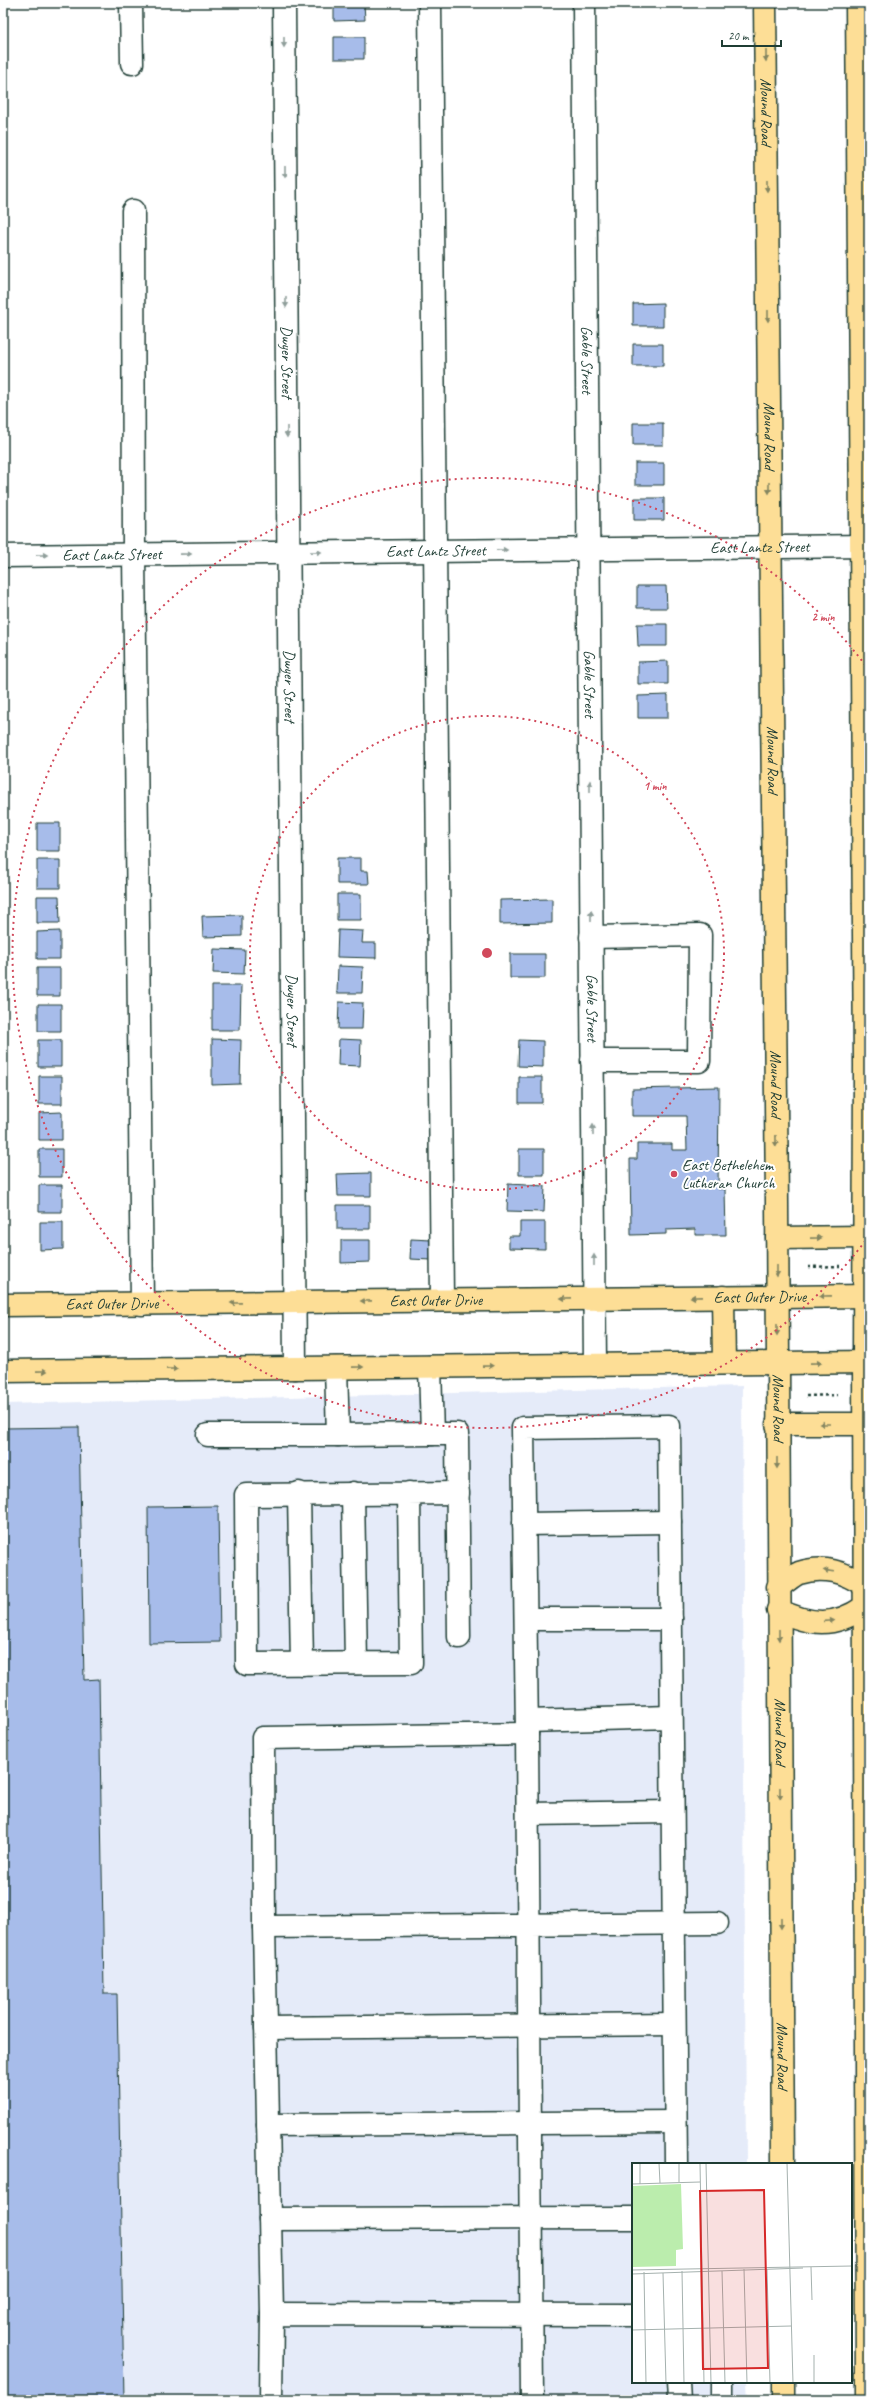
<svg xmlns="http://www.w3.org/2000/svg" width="872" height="2403" font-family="Caveat,sans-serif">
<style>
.built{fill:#e5ebf9}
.building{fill:#a7bcea;stroke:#1f3d34}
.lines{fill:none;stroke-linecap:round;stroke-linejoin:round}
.minor-casing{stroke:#1f3d34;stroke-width:25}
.major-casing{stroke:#1f3d34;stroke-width:25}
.path{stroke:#1f3d34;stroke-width:2.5;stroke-dasharray:3 3;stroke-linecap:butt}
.minor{stroke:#fff;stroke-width:22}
.major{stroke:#fdde96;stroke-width:22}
.oneway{fill:#8f9e9a}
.oneway2{fill:#838560}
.ring{fill:none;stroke:#d1495b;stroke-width:2;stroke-dasharray:2 4}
.poi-dot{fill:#d1495b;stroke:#fff;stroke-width:1.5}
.labels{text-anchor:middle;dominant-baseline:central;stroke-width:4;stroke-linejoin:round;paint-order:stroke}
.street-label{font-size:16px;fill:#1f3d34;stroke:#fff}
.poi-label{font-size:16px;fill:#1f3d34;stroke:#fff;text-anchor:start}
.inset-road{fill:none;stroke:#a5b1ae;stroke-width:1}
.view{fill:#d62828;fill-opacity:0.15;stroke:#d62828;stroke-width:2}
.inset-edge{fill:none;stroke:#1f3d34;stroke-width:2}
.centre{fill:#d1495b;stroke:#fff;stroke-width:2}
.ring-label{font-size:12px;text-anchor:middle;font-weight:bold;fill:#d1495b;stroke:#fff;stroke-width:4;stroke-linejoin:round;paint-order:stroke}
</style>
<rect width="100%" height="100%" fill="#fff"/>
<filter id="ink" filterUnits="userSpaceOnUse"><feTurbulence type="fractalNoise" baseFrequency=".025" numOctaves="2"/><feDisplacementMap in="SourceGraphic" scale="8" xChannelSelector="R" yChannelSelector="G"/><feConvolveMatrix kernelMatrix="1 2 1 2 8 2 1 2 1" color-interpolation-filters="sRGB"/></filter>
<g filter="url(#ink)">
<!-- built -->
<path class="built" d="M742 1386 746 2164H633V2382H747L748 2400H3V1404Z"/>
<!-- building -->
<path class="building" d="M334 3H364L365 20 334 21Z
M334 37H364V59H334Z
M663 303V326H633V304Z
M633 344H663V366H633Z
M633 423H663V445H633Z
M635 463H664V485H635Z
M634 498H664V520H634Z
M637 586H666L667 608H637Z
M637 624H667V646H638Z
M668 661V684H638V662Z
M668 695V718H638V696Z
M37 823H60V851H37Z
M337 858H361V871H368L369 884H337Z
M37 860H60V888H37Z
M337 894H361V920H337Z
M37 896H59L60 923H37Z
M552 899V923L500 924V900Z
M242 915V936L203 937 202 916Z
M338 930 363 931 362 943H376V958L337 957Z
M60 931V959H37V932Z
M214 949 245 950 244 974 213 973Z
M510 954H545V978H510Z
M338 966 363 967 362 993H337Z
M37 968H60V996H37Z
M212 986H241L240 1030H212Z
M339 1002 363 1003 362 1029H338Z
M38 1004H61V1031H38Z
M212 1039 241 1040 240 1084 212 1085Z
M339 1039 361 1040 360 1066 338 1065Z
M38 1040H61V1067H38Z
M519 1040 543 1041V1067L518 1066Z
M39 1076H62V1104H39Z
M519 1077H542V1103H519Z
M719 1087 718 1189H725L726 1235H695V1229L666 1230V1234L631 1235 630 1159H637V1144H672V1150H687L686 1116H632V1089Z
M62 1112V1140H39V1113Z
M39 1149H62V1177H39Z
M519 1149H544V1175H519Z
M371 1173V1196H338L337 1174Z
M508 1184 545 1186 544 1212 507 1211Z
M39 1185H62V1212H39Z
M337 1205H370V1229H337Z
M40 1222H63V1249L40 1250Z
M520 1222H545V1249L509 1248V1236H520Z
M411 1239 431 1240V1260L410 1259Z
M341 1240H370V1262L341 1263Z
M79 1427 84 1680 99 1679 104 1994H117L124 2400H3V1428Z
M218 1506 220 1642 149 1643 148 1507Z"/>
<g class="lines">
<!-- minor casing -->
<g class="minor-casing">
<g id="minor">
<path d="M131 3 132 63"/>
<path id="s1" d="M284 3 295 1368"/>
<path d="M430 3 442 1300"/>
<path id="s2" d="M584 3 595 1365"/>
<path d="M133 211 134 554 142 1304"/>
<path id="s3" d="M3 556 869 546"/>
<path d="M591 937 700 935 699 1061H592"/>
<path d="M430 1367 432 1434H457L459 1637"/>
<path d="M208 1435H338L336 1368"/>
<path d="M338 1435 432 1434"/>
<path d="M299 1493 302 1664"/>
<path d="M353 1493 356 1663"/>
<path d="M409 1493 411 1663 247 1664 246 1495 458 1493"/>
<path d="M524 1524 670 1522"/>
<path d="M526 1619H671"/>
<path d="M527 1721 671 1717"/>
<path d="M527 1734 523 1428 669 1426 676 2164"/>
<path d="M528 1814 672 1812"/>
<path d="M264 1927 272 2314"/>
<path d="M266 2028 674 2024"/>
<path d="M268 2125 675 2122"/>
<path d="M270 2219 633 2218"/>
<path d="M678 2382 679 2400"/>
<path d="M271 2400 272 2314 633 2315"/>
<path d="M532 2400 527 1734 263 1738 264 1927C415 1925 566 1925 717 1923"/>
<path d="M722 2400V2382"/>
</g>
</g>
<!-- major casing -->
<g class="major-casing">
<g id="major">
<path id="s4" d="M765 3 777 1202 783 2164"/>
<path d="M857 3 865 1065 864 1362 867 2400"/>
<path d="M777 1238 864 1237"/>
<path d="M723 1297 724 1363"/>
<path id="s5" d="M3 1305 869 1296"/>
<path d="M3 1371 869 1362"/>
<path d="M777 1424H864"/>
<path d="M778 1587C785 1583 792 1576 799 1573 824 1565 844 1572 864 1585"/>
<path d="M778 1610C810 1625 834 1628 864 1607"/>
<path d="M784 2382V2400"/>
</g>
</g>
<!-- path -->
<path class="path" d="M808 1267 840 1266
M806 1396 837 1395"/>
<!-- minor -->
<use href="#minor" class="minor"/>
<!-- major -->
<use href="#major" class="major"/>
</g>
<!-- one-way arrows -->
<defs><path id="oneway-solid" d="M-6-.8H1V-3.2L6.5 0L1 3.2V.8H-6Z"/></defs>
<g class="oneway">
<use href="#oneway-solid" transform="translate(284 42) rotate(90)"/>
<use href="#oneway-solid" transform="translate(285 172) rotate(90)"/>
<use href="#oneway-solid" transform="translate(286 302) rotate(90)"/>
<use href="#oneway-solid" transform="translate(287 432) rotate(90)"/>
<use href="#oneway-solid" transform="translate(502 550) rotate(-1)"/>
<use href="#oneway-solid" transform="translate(316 552) rotate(-1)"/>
<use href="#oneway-solid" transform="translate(186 554) rotate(-1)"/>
<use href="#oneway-solid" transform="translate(42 555) rotate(-1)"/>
<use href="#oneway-solid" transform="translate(590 786) rotate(-90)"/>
<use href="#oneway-solid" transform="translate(591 916) rotate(-90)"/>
<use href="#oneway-solid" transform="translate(593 1130) rotate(-90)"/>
<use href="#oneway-solid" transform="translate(594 1260) rotate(-90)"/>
</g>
<g class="oneway2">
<use href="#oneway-solid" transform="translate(766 56) rotate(90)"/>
<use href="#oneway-solid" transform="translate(767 186) rotate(90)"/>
<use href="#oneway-solid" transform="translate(768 316) rotate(90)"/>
<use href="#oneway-solid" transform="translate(769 488) rotate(90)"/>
<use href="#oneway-solid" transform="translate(776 1141) rotate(89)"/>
<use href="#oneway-solid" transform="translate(816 1238) rotate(-1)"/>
<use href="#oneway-solid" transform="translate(777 1271) rotate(90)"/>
<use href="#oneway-solid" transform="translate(825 1296) rotate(179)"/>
<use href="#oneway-solid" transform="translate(696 1297) rotate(179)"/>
<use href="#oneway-solid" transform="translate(566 1299) rotate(179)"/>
<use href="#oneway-solid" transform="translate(366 1301) rotate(179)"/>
<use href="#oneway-solid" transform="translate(236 1303) rotate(179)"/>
<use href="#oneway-solid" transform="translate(777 1330) rotate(90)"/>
<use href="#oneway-solid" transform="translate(816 1363) rotate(-1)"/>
<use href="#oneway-solid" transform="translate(488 1366) rotate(-1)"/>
<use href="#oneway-solid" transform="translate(358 1367) rotate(-1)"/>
<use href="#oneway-solid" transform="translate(172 1369) rotate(-1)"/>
<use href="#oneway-solid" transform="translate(42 1371) rotate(-1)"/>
<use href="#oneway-solid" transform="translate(825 1424) rotate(180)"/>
<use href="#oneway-solid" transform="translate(777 1463) rotate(90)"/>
<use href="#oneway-solid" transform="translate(829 1571) rotate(-173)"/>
<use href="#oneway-solid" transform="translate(829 1621) rotate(-4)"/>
<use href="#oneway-solid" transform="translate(779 1635) rotate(90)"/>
<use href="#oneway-solid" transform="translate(780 1793) rotate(90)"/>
<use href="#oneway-solid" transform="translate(781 1923) rotate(90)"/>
</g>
</g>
<!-- distance rings -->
<g class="ring">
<circle cx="487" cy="953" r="237"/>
<path d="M869 1236A475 475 0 1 1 869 670"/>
</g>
<!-- markers -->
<circle class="poi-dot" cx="674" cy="1174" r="4"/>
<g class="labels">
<!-- street labels -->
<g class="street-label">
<text stroke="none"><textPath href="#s4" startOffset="109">Mound Road</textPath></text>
<text stroke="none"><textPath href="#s2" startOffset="357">Gable Street</textPath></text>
<text stroke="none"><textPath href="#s1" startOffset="359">Dwyer Street</textPath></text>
<text stroke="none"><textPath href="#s4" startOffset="433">Mound Road</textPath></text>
<text stroke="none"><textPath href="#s3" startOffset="757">East Lantz Street</textPath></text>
<text stroke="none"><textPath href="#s3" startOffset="433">East Lantz Street</textPath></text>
<text stroke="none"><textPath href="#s3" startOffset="109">East Lantz Street</textPath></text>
<text stroke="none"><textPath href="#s2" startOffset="681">Gable Street</textPath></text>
<text stroke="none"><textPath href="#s1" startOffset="683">Dwyer Street</textPath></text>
<text stroke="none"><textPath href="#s4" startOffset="757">Mound Road</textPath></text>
<text stroke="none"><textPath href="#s2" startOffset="1005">Gable Street</textPath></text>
<text stroke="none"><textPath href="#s1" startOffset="1007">Dwyer Street</textPath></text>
<text stroke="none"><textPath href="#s4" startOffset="1081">Mound Road</textPath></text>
<text stroke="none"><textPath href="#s5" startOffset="757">East Outer Drive</textPath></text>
<text stroke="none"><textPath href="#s5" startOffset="433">East Outer Drive</textPath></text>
<text stroke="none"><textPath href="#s5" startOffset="109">East Outer Drive</textPath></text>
<text stroke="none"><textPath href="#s4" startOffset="1405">Mound Road</textPath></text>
<text stroke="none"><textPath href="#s4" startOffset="1729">Mound Road</textPath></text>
<text stroke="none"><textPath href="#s4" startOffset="2053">Mound Road</textPath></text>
</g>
<!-- poi labels -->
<g class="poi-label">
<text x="682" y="1165">East Bethelehem<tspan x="682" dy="18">Lutheran Church</tspan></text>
</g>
</g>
<!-- overview -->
<g transform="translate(632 2163)">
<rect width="220" height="220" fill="#fff"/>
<path d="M49 21 51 86 44 87V103L0 104V23Z" fill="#bbedad"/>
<path class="inset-road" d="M8 0V21M27 0 28 20M47 0V19M68 0 72 220M74 0 79 220M155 0 161 220M0 21 68 19M179 104 180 137M112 106 115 220M135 106 138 220M0 107 220 103M50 108 52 220M90 108 93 220M12 109 14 220M31 110 34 220M0 111 171 105M0 167 159 163M182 192V220"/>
<path class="view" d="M132 27 136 205 71 206 68 28Z"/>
<rect width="220" height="220" class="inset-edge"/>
</g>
<circle cx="487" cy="953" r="6" class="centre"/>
<g class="ring-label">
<text x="823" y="621">2 min</text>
<text x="655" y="790">1 min</text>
</g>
<!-- margin -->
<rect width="872" height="2403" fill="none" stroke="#fff" stroke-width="16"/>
<rect x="8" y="8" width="856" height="2387" fill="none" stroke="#1f3d34" stroke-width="1.5" filter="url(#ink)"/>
<!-- scale -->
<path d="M722 40v6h59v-6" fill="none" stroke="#1f3d34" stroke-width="2"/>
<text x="728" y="40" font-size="12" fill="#1f3d34" stroke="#ffffff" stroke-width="3" paint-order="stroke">20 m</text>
</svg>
